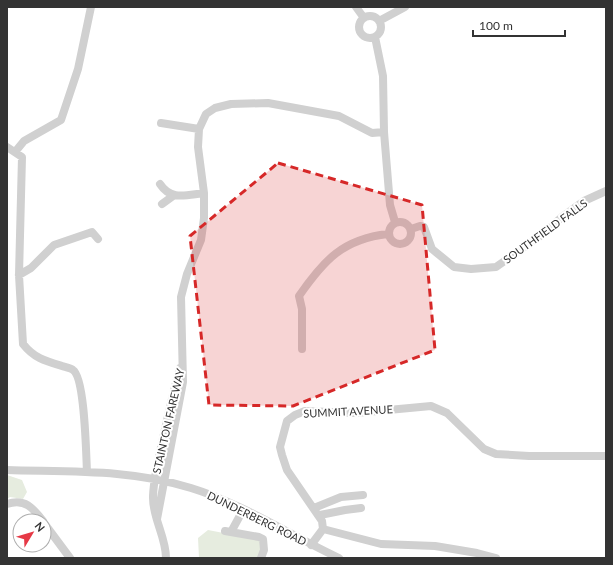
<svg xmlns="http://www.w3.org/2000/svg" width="613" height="565" font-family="Lato,sans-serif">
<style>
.green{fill:#e6ecdf}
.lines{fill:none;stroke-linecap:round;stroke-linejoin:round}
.minor{stroke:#d0d0d0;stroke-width:8}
.marked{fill:#d62828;fill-opacity:0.2;stroke:#d62828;stroke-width:3;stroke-dasharray:8 5;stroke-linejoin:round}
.labels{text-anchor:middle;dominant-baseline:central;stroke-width:4;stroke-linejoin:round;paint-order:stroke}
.street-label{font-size:11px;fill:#333;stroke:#fff}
</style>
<rect width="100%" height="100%" fill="#fff"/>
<!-- green -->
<path class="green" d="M7 475 22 480 27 492 23 499 10 497 7 499Z
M208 530 260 540 262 550 258 558H199L198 538Z"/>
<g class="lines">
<!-- minor -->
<path class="minor" d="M356 7 364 18
M359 27a11 11 0 1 1 22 0a11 11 0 1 1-22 0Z
M379 21 405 7
M375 37 383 76 384 132 390 205 395 222
M161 123 199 129
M7 147 22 157 19 275 23 344C34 358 45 361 62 366 65 367 71 368 73 370 85 378 86 454 87 472
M15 152 24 141 61 120 78 69 91 7
M160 184C171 201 186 195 204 193
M162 204 173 196
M389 233a11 11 0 1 1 22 0a11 11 0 1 1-22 0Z
M411 229 420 226 424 227 432 249 454 267 471 269 496 267 543 234 562 217 584 201 606 191
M19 275 31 268 54 245 92 232 98 239
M302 349V309L299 296C324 260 343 239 388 234
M7 470C68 472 132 469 191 488 243 504 290 535 339 558
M7 504C25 498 33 508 43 521
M314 508 341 497 363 495
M320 515 345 510 361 508
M157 519 183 382 181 297 187 274 201 240 204 218V193L198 147 199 129 206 114 215 108 231 104 268 103 339 116 372 133 384 132
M44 523 70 558
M323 529 381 544 435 546 477 553 496 558
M225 531 259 537 263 539 264 550 261 558
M231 532 243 510
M311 545 323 529 322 521 287 470 282 455 280 447 287 421 295 415 305 411 356 413 431 406 447 413 484 449 496 454 529 456H606
M166 558C166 537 153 519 153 498 153 483 157 467 160 452 166 424 172 396 180 368"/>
</g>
<!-- marked area -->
<path class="marked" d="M278 163 422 205 435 350 293 406 209 405 190 236Z"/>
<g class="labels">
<!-- street labels -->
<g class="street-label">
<text transform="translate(545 231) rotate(-36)">SOUTHFIELD FALLS</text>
<text transform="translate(348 411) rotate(-3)">SUMMIT AVENUE</text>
<text transform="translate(168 421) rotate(-77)">STAINTON FAREWAY</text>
<text transform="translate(257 518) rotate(26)">DUNDERBERG ROAD</text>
</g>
</g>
<!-- border -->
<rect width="613" height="565" fill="none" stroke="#333333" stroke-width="16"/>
<!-- north arrow -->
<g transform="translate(32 533) rotate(52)"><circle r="19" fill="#ffffff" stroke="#adadad"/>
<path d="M0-3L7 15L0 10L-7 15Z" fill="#e63946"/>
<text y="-6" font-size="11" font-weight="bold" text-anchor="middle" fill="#333333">N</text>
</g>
<!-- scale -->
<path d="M473 30v6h92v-6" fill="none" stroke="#333333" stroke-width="2"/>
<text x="479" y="30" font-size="12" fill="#333333" stroke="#ffffff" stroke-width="3" paint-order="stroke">100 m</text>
</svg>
